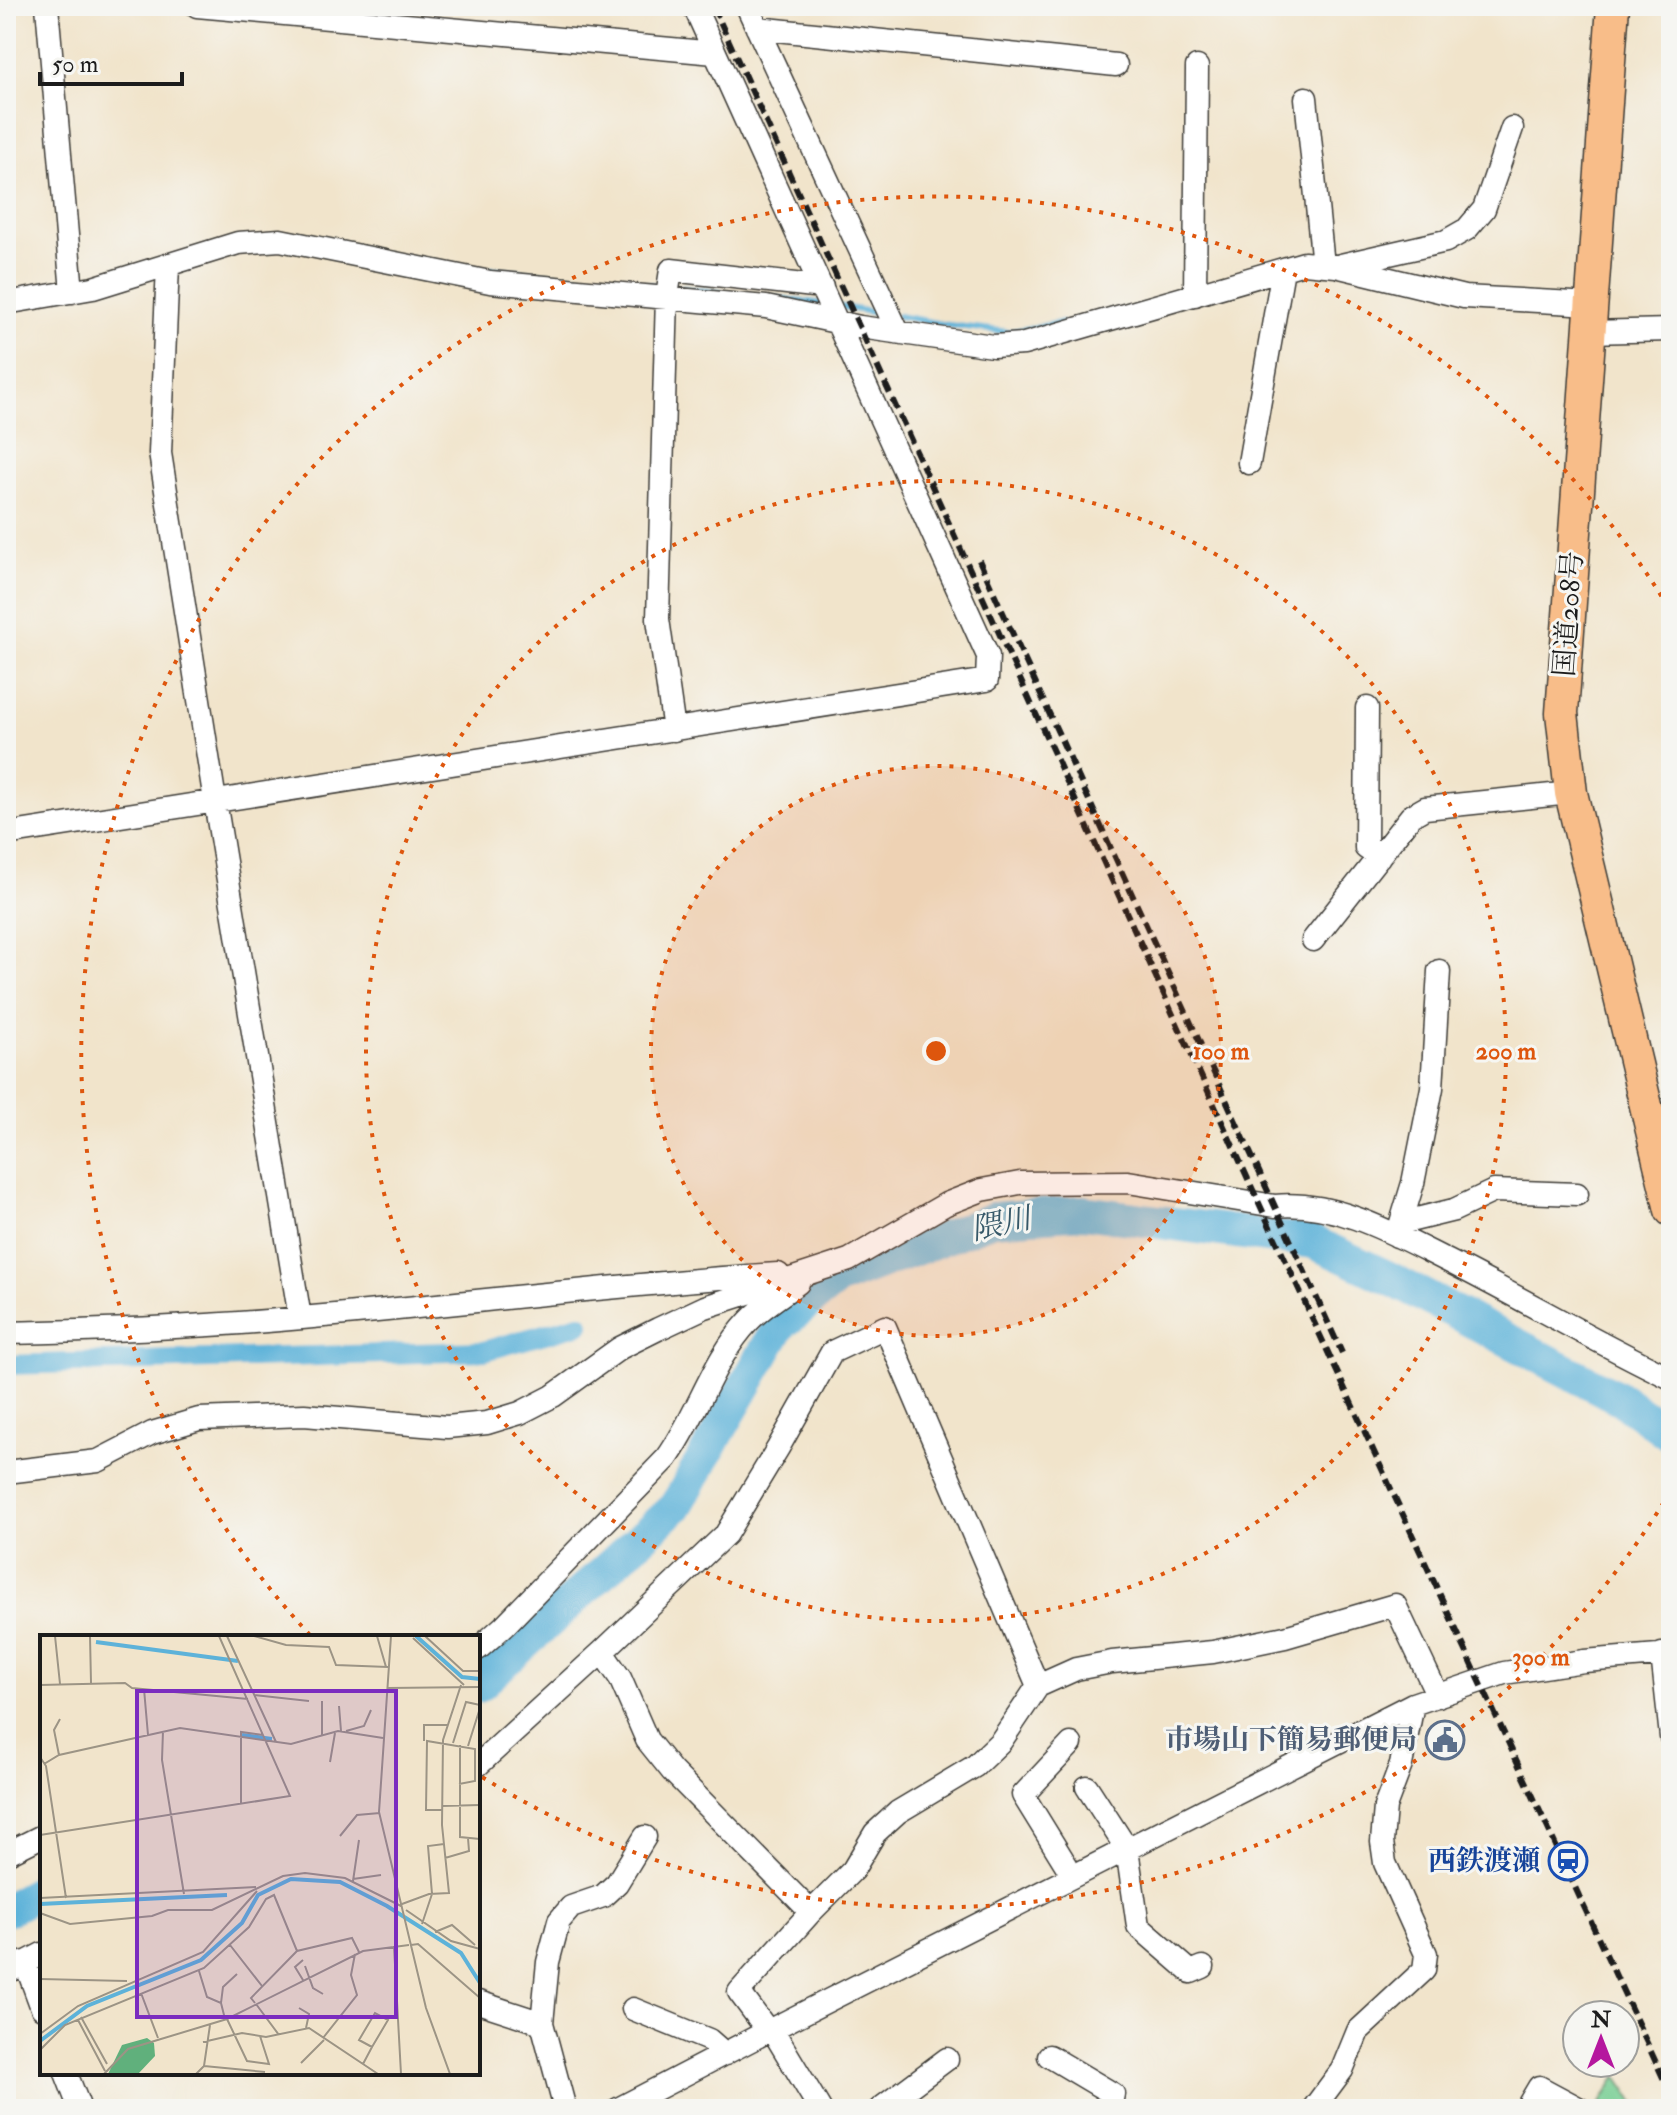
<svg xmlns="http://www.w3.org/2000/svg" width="1677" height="2115" font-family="'IM FELL Double Pica','Noto Serif JP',serif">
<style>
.green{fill:#76cd92;stroke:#497457;stroke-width:2}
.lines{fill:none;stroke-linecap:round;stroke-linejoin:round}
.stream{stroke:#5db2d9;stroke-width:6}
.canal{stroke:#5db2d9;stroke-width:20}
.river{stroke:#5db2d9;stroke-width:34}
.minor-casing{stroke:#3c3a36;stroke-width:25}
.highway-casing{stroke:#3c3a36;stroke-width:35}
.minor{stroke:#fff;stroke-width:22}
.highway{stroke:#f8bd89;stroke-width:32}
.rail{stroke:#1c1c1c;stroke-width:6;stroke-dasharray:12 6;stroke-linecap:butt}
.ring{fill:none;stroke:#de560d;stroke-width:4;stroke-dasharray:4 8}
.labels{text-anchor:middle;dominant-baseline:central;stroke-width:6;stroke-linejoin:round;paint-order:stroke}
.street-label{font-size:28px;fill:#1c1c1c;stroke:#f6f6f2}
.service-label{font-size:28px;font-weight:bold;fill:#4e5e75;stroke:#f6f6f2;text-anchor:end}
.transit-label{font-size:28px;font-weight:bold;fill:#164399;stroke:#f6f6f2;text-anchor:end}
.water-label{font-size:30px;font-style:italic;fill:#365868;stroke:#f6f6f2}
.inset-river{fill:none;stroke:#5db2d9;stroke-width:4}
.inset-road{fill:none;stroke:#9c9485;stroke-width:2}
.view{fill:#7b2cbf;fill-opacity:0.15;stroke:#7b2cbf;stroke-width:4}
.inset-edge{fill:none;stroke:#1c1c1c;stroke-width:4}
.centre{fill:#de560d;stroke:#f6f6f2;stroke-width:4}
.ring-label{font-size:24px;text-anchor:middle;font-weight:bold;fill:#de560d;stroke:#f6f6f2;stroke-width:6;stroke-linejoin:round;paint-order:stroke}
</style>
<rect width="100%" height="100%" fill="#f6f6f2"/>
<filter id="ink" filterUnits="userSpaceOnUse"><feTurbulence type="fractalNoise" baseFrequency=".0125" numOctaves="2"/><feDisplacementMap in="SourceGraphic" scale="16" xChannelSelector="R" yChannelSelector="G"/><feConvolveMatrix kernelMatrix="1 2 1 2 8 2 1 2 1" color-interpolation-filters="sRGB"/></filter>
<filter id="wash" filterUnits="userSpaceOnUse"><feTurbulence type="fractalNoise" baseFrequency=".006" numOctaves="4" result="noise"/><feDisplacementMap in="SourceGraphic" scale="32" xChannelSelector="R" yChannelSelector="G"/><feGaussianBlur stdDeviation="1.8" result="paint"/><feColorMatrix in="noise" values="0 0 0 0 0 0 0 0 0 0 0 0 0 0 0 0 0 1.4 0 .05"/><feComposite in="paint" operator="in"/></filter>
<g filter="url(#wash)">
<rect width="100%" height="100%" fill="#f1e4cb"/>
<!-- green -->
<path class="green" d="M1617 2076 1639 2109H1607L1600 2105Z"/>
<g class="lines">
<!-- stream -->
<path class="stream" d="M493 269 720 292
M767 297 824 304
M835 306 883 314
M898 316 948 325 1008 332 1061 323"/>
<!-- canal -->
<path class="canal" d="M6 1365 484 1351 580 1324"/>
<!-- river -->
<path class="river" d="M478 1686 676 1506 780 1325 836 1280 993 1219 1083 1212 1313 1242 1387 1277 1621 1399 1671 1435
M6 1910 42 1890"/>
</g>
</g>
<g filter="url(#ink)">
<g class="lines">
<!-- minor casing -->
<g class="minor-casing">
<path id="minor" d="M47 6 72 292
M197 6 715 53
M747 6 898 332
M757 28 1116 65
M1306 98 1323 265
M168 265 160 453 215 801 300 1318
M1341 265 1446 241 1467 229 1484 209 1512 128
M1195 295 1197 67
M6 303 93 288 238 243 280 240 490 282 766 307 860 327 993 346 1024 344 1304 263 1336 266 1464 297 1592 304
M1589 332 1671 330
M1249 463 1283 269
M1367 708 1366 848 1379 857
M674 730 658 619 667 296 671 270 822 287
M6 834 987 680 988 656 694 6
M1313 940 1411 816 1425 808 1571 793
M1401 1223 1454 1210 1494 1191 1577 1194
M1397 1236 1413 1183 1432 1088 1439 971
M6 1333C105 1331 204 1327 302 1318 461 1304 619 1284 778 1274
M6 1472 98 1461 152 1433 199 1419 304 1415 447 1427 487 1423 520 1413 553 1396 620 1348 658 1329 705 1307 849 1260 946 1204 982 1190 1020 1183 1128 1182 1275 1206C1336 1200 1396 1235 1448 1261 1523 1299 1596 1342 1671 1378
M478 1649 504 1626 667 1458C698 1415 712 1360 749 1321 763 1306 782 1295 798 1283
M602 1652 620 1678 647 1740 672 1771 811 1912
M1662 1654 1671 1737
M1071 1744 1023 1795 1073 1876
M478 1765 602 1652 726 1534 778 1448 832 1352 885 1327 1038 1686
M1087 1787 1127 1849 1138 1926 1191 1972 1203 1967
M6 1854 42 1836
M25 1962 42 2008
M6 1973 42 1954
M478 2002 542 2023 565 2109
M633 2009 709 2040 725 2054
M542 2023 548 1962 559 1921 571 1907 603 1896 617 1883 645 1837
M772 2029 820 2109
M768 2031 739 1992 811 1912 853 1870 875 1833 898 1812 975 1766 1001 1741 1038 1686 1076 1669 1112 1662 1213 1652 1285 1637 1395 1605 1438 1696
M1049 2056 1113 2094 1110 2109
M66 2073 80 2109
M618 2109 772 2029 1413 1704 1504 1673 1584 1661 1671 1654
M880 2109 947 2059
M1313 2109 1342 2070 1358 2031 1424 1970 1426 1954 1385 1863 1382 1842 1385 1807 1401 1765 1413 1704
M1526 2109 1539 2087 1580 2109"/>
</g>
<!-- highway casing -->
<g class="highway-casing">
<path id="highway" d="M1613 6 1562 713 1571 793 1671 1210"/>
</g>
<!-- minor -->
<use href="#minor" class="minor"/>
<!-- highway -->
<use href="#highway" class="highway"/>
<!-- rail -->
<path class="rail" d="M713 6 1259 1203 1671 2095
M979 560 1342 1353"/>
</g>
</g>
<!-- distance rings -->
<circle cx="936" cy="1051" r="285" fill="#de560d" fill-opacity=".12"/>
<g class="ring">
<circle cx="936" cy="1051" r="285"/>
<circle cx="936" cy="1051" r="570"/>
<path d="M1670 1492A856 856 0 0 1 482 1777M310 1635A856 856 0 1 1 1670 610"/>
</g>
<!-- icons -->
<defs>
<g id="civic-ring" transform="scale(2)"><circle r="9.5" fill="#f6f6f2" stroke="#5c6f8a" stroke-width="1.5"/><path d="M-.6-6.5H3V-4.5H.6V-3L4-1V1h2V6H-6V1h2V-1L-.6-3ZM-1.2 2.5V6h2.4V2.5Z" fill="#5c6f8a"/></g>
<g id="station-ring" transform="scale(2)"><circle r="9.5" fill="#f6f6f2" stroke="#1a4fb4" stroke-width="1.5"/><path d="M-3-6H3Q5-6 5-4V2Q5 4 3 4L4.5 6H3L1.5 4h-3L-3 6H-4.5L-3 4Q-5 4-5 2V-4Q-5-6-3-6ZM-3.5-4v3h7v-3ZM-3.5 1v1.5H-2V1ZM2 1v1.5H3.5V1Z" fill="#1a4fb4"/></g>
</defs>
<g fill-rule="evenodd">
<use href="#civic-ring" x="1445" y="1740"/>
<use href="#station-ring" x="1568" y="1861"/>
</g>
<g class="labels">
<!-- street labels -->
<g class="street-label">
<text transform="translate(1569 614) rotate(-86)">国道208号</text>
</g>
<!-- service labels -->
<g class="service-label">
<text x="1417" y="1740">市場山下簡易郵便局</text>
</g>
<!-- transit labels -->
<g class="transit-label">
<text x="1540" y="1861">西鉄渡瀬</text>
</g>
<!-- water labels -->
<g class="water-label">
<text transform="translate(1001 1224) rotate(-12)">隈川</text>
</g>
</g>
<!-- overview -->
<g transform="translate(40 1635)">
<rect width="440" height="440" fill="#f1e4cb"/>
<path d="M107 403 114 408 115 421 98 439H68L82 410Z" fill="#60b07c"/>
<path class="inset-river" d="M376 1 422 42 440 44M56 7 198 26M202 100 232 104M0 269 187 260M0 406 47 371 161 325 202 288 218 260 251 244 300 247 347 271 421 318 440 348"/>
<path class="inset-road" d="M15 1 20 49M50 1 51 48M187 1 236 107M214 1 246 10 289 12 296 30 348 32M337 1 346 32M351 1 339 177 386 373 410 439M385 1 423 36H440M373 3 424 50M0 50 85 48 92 53 208 64M347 53 440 52M104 54 108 100M214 60 269 66M299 71 301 96M123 96 122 125 144 259M306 96 324 91 331 75M282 101V66M384 106V90H408M413 108 426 67 440 70M420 110V202L440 204M428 111 440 73M19 120 14 95 20 84M0 122 6 131 26 263M290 127 295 98M4 129 19 120 140 93 251 109 298 96 343 103M201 168V97L223 100M402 171 440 170M402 175H386L387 106 435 114V146L419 149M0 200 250 161 179 1M300 201 317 180 340 178M405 223 429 216 428 203M313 244 341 240M313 246 319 205M0 263 216 252M362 269 389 259 409 258 402 190 403 105 421 50M366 275 411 306 440 314M0 278 30 289 112 281 128 275H172L243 241 265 238 305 243 361 271M382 289 392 259 388 211 404 209M395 297 412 290 435 310M190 310 222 351M371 310 378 309 440 363M354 311 361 439M263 325 255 332 263 345M265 331 273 353 283 359M159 336 167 362 181 368 185 384M0 344 87 346M101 358 118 403M181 368 183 352 197 339M215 368 211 363 257 316 312 303 319 317M216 369 239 400M259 373 269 379 266 393M41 382 67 429M187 384 207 426 229 429 220 401M38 385 65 436M0 399 38 371 163 317 217 256M283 403 317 360 311 340 315 319M163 407 202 398 226 402 269 393 338 439M0 415 25 390 164 333 209 292 226 264 234 260 257 316M261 428 284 405M323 429 332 412 348 385 335 378 319 405 332 412M164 431 225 437M64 439 88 414 187 384 323 316 369 310M156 439 164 431 170 390"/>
<path class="view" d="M97 56H356V382H97Z"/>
<rect width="440" height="440" class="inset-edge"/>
</g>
<circle cx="936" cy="1051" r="12" class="centre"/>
<g class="ring-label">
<text x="1221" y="1059">100 m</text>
<text x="1506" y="1059">200 m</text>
<text x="1541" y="1665">300 m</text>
</g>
<!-- margin -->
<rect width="1677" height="2115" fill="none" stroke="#f6f6f2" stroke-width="32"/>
<!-- north arrow -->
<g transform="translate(1601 2039)"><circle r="38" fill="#f6f6f2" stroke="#9f9f9c" stroke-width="2"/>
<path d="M0-6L14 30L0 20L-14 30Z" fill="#b5179e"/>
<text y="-12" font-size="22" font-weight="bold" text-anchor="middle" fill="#1c1c1c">N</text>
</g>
<!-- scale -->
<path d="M40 72v12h142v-12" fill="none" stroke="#1c1c1c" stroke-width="4"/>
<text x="52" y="72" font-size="24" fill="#1c1c1c" stroke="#f6f6f2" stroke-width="6" paint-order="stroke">50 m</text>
</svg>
